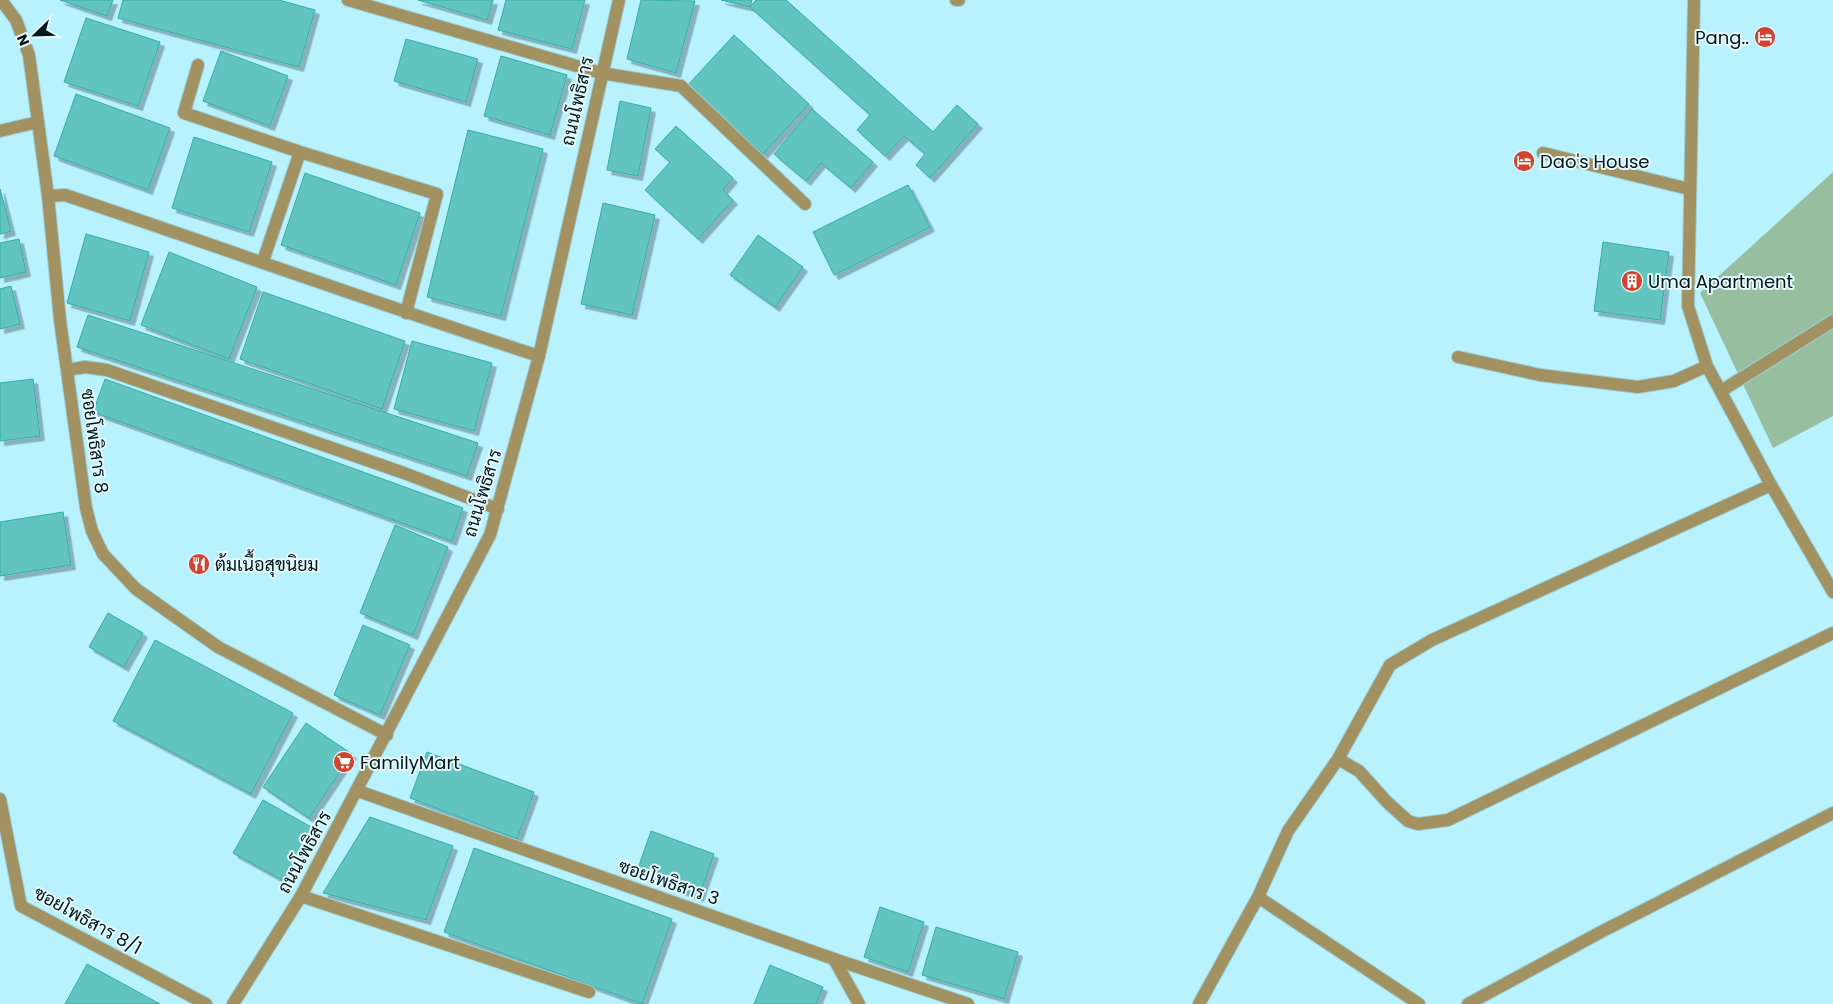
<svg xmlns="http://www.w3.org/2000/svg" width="1833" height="1004" font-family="Poppins,Sarabun,sans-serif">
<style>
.green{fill:#97bf9f}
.building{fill:#62c4bf;stroke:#34aca7;filter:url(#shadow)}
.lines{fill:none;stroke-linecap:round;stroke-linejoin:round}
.service-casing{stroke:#9acfda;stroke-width:14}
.minor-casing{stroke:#9acfda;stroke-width:14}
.tertiary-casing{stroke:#9acfda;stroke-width:14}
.service{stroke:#a29161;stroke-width:12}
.minor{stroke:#a29161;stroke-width:12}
.tertiary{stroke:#a29161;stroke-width:12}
.labels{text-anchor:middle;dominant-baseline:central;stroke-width:4;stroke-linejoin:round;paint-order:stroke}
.poi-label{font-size:18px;fill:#01171c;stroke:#e5f8fc;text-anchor:start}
.street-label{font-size:18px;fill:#01171c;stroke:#e5f8fc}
</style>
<defs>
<filter id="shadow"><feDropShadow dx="4.5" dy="4.5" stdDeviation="0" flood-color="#0004"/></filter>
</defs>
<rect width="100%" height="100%" fill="#b7f2fe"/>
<!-- green -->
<path class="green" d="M1833 172V416L1773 448 1700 293Z"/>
<!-- building -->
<path class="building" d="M60 0H113L107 16Z
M123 0H279L315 10 299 67 118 18Z
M418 0H493L487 20Z
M506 0H585L572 49 498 30Z
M641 0 695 1 676 73 627 59Z
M721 0H752L750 7Z
M756 0H786L933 132 957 105 978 124 930 178 916 165 925 154 904 136 885 156 857 130 870 115 750 7Z
M86 18 160 42 138 106 64 82Z
M734 35 809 104 763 154 688 85Z
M406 39 478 59 466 102 394 81Z
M221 51 288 76 270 126 203 101Z
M501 56 567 75 550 135 484 116Z
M76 94 170 128 148 190 54 156Z
M620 101 651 108 638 176 607 170Z
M812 109 873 162 851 188 821 163 806 181 774 154Z
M676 126 733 178 723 190 733 200 698 239 645 190 670 162 655 149Z
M468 130 543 149 501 316 427 297Z
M194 137 272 162 249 232 172 208Z
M305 173 420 213 396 285 281 245Z
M908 185 930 227 834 275 813 232Z
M0 189 11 231 0 234Z
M603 203 655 215 632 315 581 304Z
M86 234 149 252 130 321 67 303Z
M758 235 803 267 775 307 730 275Z
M19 239 26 272 0 278V243Z
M1603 242 1669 252 1660 320 1594 311Z
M169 252 257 287 229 359 141 325Z
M11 286 20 324 0 329V289Z
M263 292 405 341 382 409 240 359Z
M88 315 478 443 467 476 77 347Z
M412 341 492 363 474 431 394 409Z
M33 379 40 436 0 441V383Z
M105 379 463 508 452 541 93 412Z
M63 512 71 565 0 576V522Z
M395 525 448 547 413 635 360 613Z
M108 613 143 633 124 667 89 647Z
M363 625 410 645 380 715 334 695Z
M155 640 293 713 251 794 113 721Z
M306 723 352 754 309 818 263 787Z
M427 752 534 792 517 839 410 798Z
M263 800 313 828 284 881 233 853Z
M370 817 453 846 426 920 323 893Z
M651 831 714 854 699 897 636 874Z
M474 848 672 919 642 1004 444 932Z
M880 907 924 922 908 972 864 957Z
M936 927 1018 952 1004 999 922 975Z
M87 964 160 1004H65Z
M770 965 823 987 816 1004H754Z"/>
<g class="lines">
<!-- service casing -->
<g class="service-casing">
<path id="service" d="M956 0H959
M601 73 681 86 805 204
M1721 391 1833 321
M834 959 859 1004"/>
</g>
<!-- minor casing -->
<g class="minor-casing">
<path id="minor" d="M1 0 16 20 29 55 48 196 60 320 86 508 92 531 103 554 136 589 218 647 387 735
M348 0 601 73
M1694 0 1688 306 1707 366 1771 485 1833 592
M198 65 184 113 300 152 437 194 406 313
M0 131 38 122
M1543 153 1689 189
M48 196 65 195C223 248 380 305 539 356
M263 261 300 152
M1458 357 1540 375 1638 387 1674 381 1707 366
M67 370 85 367 107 370 404 473 498 509
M1338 759 1359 771 1387 802 1408 821 1418 824 1448 820 1833 633
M358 791 834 959 968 1004
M0 799 21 906 206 1004
M301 896 589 992
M1258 897 1419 1004
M1199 1004 1258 897 1288 831 1338 759 1390 665 1432 640 1771 485
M1468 1004 1599 933 1833 813"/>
</g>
<!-- tertiary casing -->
<g class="tertiary-casing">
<path id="tertiary" d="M233 1004 301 896 490 535 539 356 619 0"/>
</g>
<!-- service -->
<use href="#service" class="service"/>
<!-- minor -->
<use href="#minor" class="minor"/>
<!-- tertiary -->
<use href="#tertiary" class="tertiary"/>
</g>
<!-- icons -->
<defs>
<g id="hotel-disc" transform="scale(1.125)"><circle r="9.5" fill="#d04431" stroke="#e5f8fc"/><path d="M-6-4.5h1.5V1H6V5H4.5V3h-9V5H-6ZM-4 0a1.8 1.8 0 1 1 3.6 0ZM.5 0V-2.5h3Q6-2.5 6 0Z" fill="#fff"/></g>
<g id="building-disc" transform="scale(1.125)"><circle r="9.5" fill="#d04431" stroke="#e5f8fc"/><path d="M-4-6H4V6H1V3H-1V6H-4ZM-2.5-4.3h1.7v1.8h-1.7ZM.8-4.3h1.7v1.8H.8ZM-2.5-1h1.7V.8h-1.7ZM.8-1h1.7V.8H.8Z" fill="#fff"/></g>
<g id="restaurant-disc" transform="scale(1.125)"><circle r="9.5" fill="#d04431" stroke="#e5f8fc"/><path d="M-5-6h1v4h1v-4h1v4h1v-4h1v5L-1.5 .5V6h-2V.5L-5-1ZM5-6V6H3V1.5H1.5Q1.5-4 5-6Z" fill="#fff"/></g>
<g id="supermarket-disc" transform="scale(1.125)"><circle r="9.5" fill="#d04431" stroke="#e5f8fc"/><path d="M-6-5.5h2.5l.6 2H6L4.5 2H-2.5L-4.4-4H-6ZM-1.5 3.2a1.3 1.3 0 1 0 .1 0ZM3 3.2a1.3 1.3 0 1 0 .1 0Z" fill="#fff"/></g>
</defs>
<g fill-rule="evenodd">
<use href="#hotel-disc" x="1765" y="37"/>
<use href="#hotel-disc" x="1524" y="161"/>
<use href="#building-disc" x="1632" y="281"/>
<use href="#restaurant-disc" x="199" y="564"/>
<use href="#supermarket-disc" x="344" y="762"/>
</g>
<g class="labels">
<!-- poi labels -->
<g class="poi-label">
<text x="1749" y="37" text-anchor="end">Pang..</text>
<text x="1540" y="161">Dao's House</text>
<text x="1648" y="281">Uma Apartment</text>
<text x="215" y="564">ต้มเนื้อสุขนิยม</text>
<text x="360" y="762">FamilyMart</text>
</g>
<!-- street labels -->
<g class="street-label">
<text transform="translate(577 101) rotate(-77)">ถนนโพธิสาร</text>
<text transform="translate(95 441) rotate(82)">ซอยโพธิสาร 8</text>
<text transform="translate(482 493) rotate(-73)">ถนนโพธิสาร</text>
<text transform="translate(304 852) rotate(-61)">ถนนโพธิสาร</text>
<text transform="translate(669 882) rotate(19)">ซอยโพธิสาร 3</text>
<text transform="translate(88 920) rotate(29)">ซอยโพธิสาร 8/1</text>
</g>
</g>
<!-- north arrow -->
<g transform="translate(35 35) rotate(247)" stroke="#e5f8fc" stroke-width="4" paint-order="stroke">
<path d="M0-4L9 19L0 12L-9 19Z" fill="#01171c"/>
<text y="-8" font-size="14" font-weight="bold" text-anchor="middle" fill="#01171c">N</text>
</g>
</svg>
